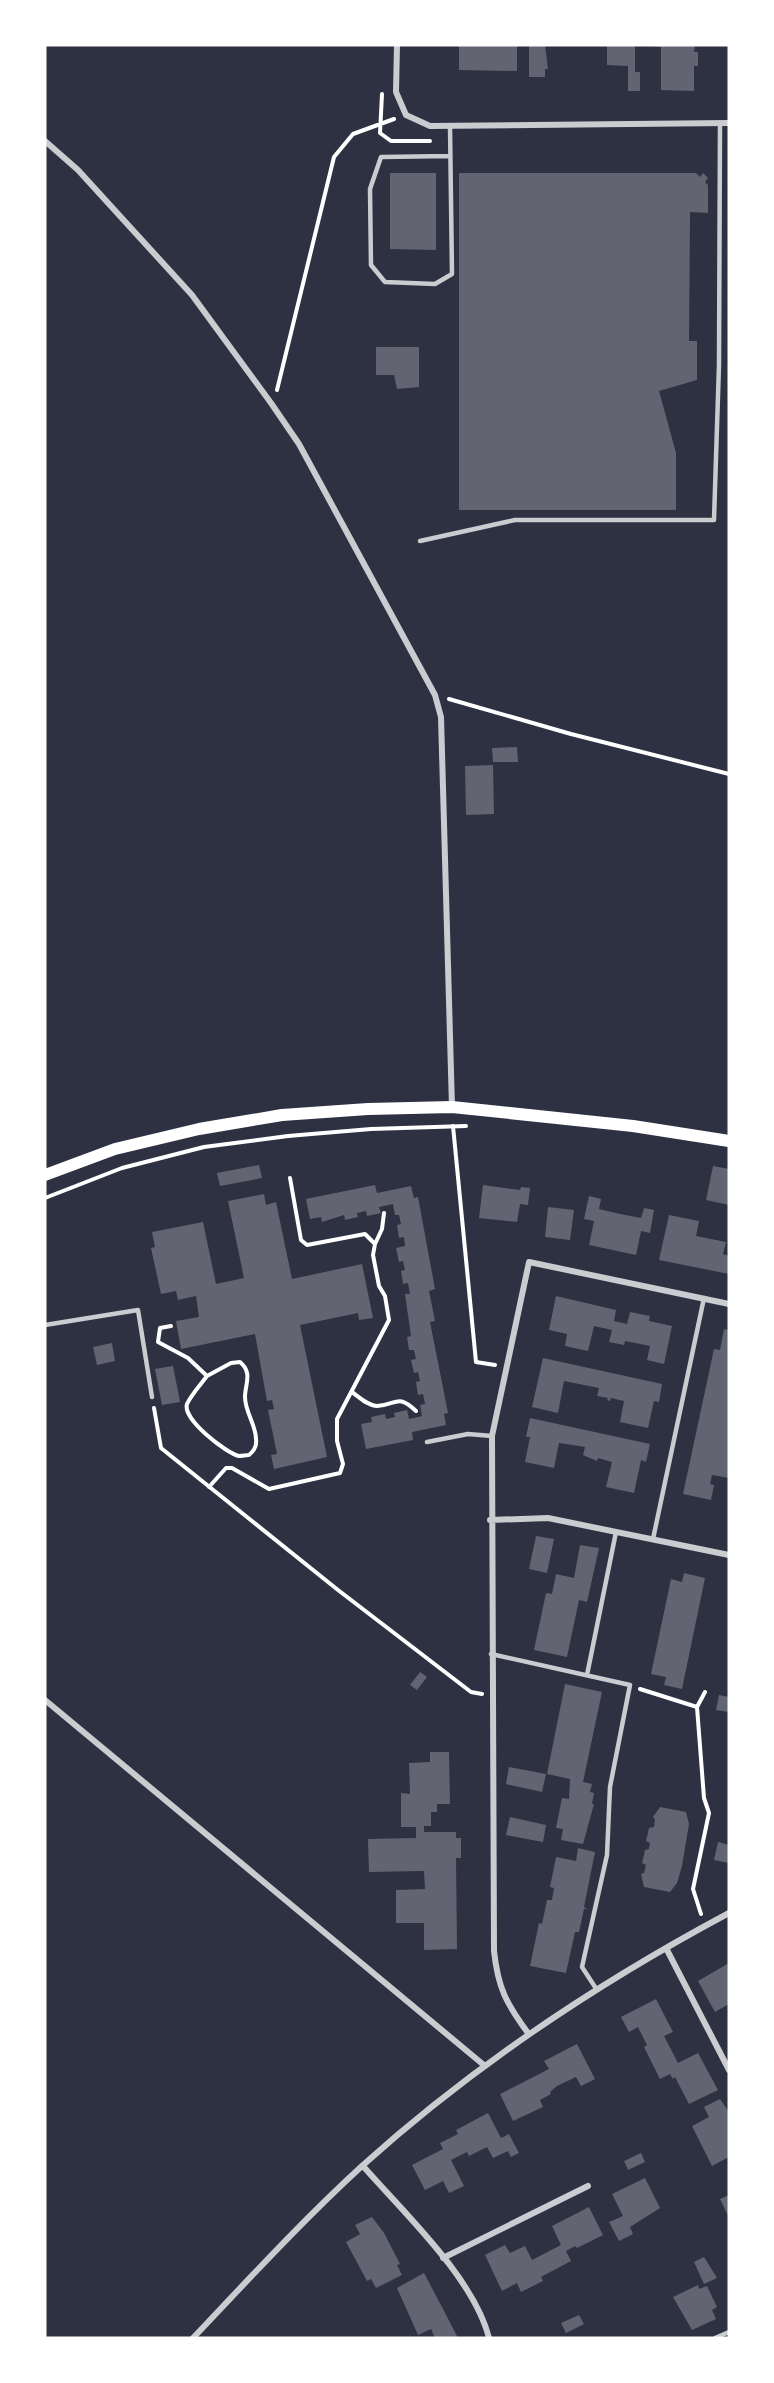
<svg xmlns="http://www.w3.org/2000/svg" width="774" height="2383" font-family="'Fira Sans',sans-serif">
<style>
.building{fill:#626471}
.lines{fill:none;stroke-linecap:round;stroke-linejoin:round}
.path{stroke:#fff;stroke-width:4}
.service{stroke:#caccd0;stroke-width:4.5}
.minor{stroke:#caccd0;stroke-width:6}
.secondary{stroke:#fff;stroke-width:12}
</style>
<rect width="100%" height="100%" fill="#2d3142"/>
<!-- building -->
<path class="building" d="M459 45H517V71L459 70Z
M529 45H545L548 69H545V77H529Z
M607 45H635V72H640V91H628V66L607 65Z
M644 45H695L694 52H698V66H694V91L661 90V47Z
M390 173H436V250L390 249Z
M459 173H696L700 177 703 173 708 178 705 182 708 185V213L690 212 689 341H697V380L659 391 676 453V510H459Z
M376 347H419V387L397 389 394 375H376Z
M517 747 518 762H493L492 748Z
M493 765 494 814 466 815 465 766Z
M259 1165 262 1178 220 1186 217 1173Z
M713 1166 729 1169V1205L706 1200Z
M375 1185 377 1193 411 1186 414 1198 418 1197 435 1289 429 1291 435 1321 430 1322 448 1413 444 1414 446 1425 412 1432 413 1440 366 1449 361 1424 372 1422 371 1417 385 1414 386 1419 395 1417 394 1413 407 1410 409 1419 422 1416 420 1405 425 1404 423 1394 418 1395 416 1382 420 1381 418 1372 414 1373 411 1360 416 1359 414 1350H409L407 1337 411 1336 405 1294H410L408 1283 403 1284 401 1271 405 1270 403 1261 399 1262 396 1248 405 1246 404 1237 399 1238 397 1225 401 1224 399 1215H395L393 1204 379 1207 381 1213 367 1216 366 1211 357 1213 358 1217 345 1220 344 1215 322 1222 321 1217 310 1219 306 1199Z
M483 1185 520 1190 521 1187 530 1188 528 1205 520 1204 517 1222 479 1218Z
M264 1194 266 1205 276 1202 292 1279 362 1264 373 1318 359 1320 358 1313 300 1325 327 1457 274 1469 271 1455 277 1454 268 1410 274 1409 272 1400 267 1401 255 1334 181 1349 176 1321 199 1317 196 1296 178 1300 176 1291 161 1294 151 1248 155 1247 152 1232 203 1222 216 1284 244 1278 228 1201Z
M589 1196 601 1199 599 1209 620 1214 641 1218 644 1208 654 1210 650 1233 641 1231 636 1255 589 1245 594 1221 584 1219Z
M548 1207 574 1210 570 1240 545 1237Z
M669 1215 699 1221 696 1236 726 1242 723 1254 729 1256V1274L659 1260Z
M556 1296 616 1310 614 1321 627 1324 630 1312 650 1316 649 1321 672 1326 664 1364 647 1360 650 1346 625 1341 624 1345 609 1342 612 1330 594 1326 588 1351 565 1346 567 1334 549 1330Z
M724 1329 729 1330V1478L712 1475 710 1484 714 1485 711 1500 683 1494 714 1349 720 1350Z
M112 1343 115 1361 97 1365 93 1347Z
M543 1358 662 1384 659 1402 654 1401 648 1428 620 1422 624 1401 611 1398 610 1401 607 1400 608 1398 597 1396 599 1388 564 1381 558 1413 532 1407Z
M173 1366 180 1402 162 1405 155 1369Z
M530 1418 650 1444 646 1462 641 1460 634 1493 606 1487 612 1462 598 1458 597 1461 583 1455 585 1447 559 1443 554 1468 525 1462 530 1437H526Z
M536 1536 554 1539 547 1573 529 1569Z
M580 1545 599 1548 587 1602 579 1600 567 1657 534 1650 546 1593 552 1594 556 1574 574 1578Z
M684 1573 705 1578 682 1689 664 1685 666 1677 651 1674 671 1579 682 1582Z
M420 1672 427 1677 417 1690 410 1685Z
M565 1684 602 1692 583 1782 592 1784 590 1792 594 1793 592 1804H594L583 1844 561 1840 563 1829 556 1828 562 1798 569 1799 570 1779 547 1774Z
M719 1695 729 1697V1712L716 1710Z
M430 1752H449L450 1804H437V1812H431V1826H424V1832H456V1838H461V1858H456L457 1949 424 1950V1923H396V1890L425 1889 424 1871 369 1872 368 1839 416 1838V1827H401V1793L410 1794 409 1763 430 1762Z
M509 1767 546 1774 542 1792 506 1784Z
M660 1807 686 1812 689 1824 682 1866 677 1883 670 1892 644 1887 641 1874 644 1873 646 1865 642 1863 645 1850 649 1849 650 1843 646 1841 649 1828 654 1827 655 1820 653 1817Z
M510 1817 546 1825 543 1842 506 1835Z
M718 1842 729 1845V1863L714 1860Z
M578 1848 595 1852 584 1907 587 1909H584L579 1932H575L566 1973 530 1966 539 1923 542 1924 547 1900H552L554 1888 550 1887 556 1857 576 1861Z
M729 1963V2004L715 2012 698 1981Z
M656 1999 673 2032 664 2036 678 2063 698 2053 718 2090 689 2104 675 2077 673 2079 670 2074 660 2079 644 2047 647 2045 638 2027 629 2032 621 2017Z
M577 2044 595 2079 581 2086 576 2077 557 2086 550 2092 551 2094 540 2100 543 2107 513 2121 500 2094 549 2069 544 2061Z
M720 2099 729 2112V2157L712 2166 692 2126 709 2117 704 2107Z
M488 2113 501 2138 509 2134 519 2153 511 2157 508 2151 493 2158 487 2147 469 2156 467 2152 451 2160 464 2186 449 2193 443 2181 425 2190 412 2165 443 2149 440 2143 458 2134 456 2130Z
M641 2153 645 2162 628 2170 624 2161Z
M645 2178 660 2208 630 2227 633 2234 619 2241 609 2222 623 2216 612 2194Z
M729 2195V2218L720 2199Z
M589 2207 603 2235 577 2248 575 2246 566 2251 571 2261 541 2277 543 2281 521 2292 517 2283 502 2291 485 2255 505 2245 510 2253 525 2246 532 2260 561 2245 552 2226Z
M372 2217 384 2233 400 2264 397 2265 402 2275 376 2288 371 2279 367 2281 346 2242 360 2234 355 2225Z
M704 2257 717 2278 704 2284 694 2262Z
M424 2273 443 2309 458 2338H435L431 2329 418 2335 397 2288Z
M698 2285 699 2289 707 2286 717 2307 712 2310 716 2319 692 2330 673 2297Z
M579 2315 584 2324 566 2333 561 2323Z"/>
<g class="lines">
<!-- path -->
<path class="path" d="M382 94 380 133 391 141H430
M277 390 334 157 353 134 394 119
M449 699 571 734 729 774
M453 1126 476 1362 495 1365
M45 1198 122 1168 204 1147 288 1136 371 1129 466 1126
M375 1244 382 1229 384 1213
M171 1326 160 1328 158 1342 188 1358 207 1376 231 1363 240 1362C253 1373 245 1384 245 1397 245 1412 256 1425 256 1439 257 1446 254 1451 249 1455 247 1455 241 1456 239 1456 226 1453 182 1419 187 1404 191 1395 201 1384 207 1376
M352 1392C359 1397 368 1406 377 1406 397 1405 397 1393 416 1411
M154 1408 161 1448 338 1590 471 1692 482 1694
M209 1487 226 1468H232L269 1489 340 1473 343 1464 337 1441V1419L389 1320 385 1296 379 1286 373 1255 375 1244 365 1234 307 1245 301 1240 290 1178
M640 1689 697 1707
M701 1914 693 1889 709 1813 704 1798 697 1707 705 1692"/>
<!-- service -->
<path class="service" d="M450 156 381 157 370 189 371 265 385 282 435 284 452 274 450 126
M420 541 515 520H714L719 365 720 123
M45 1325 138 1310 152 1397
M427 1442 468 1434 492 1436
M653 1539 704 1298
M491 1654 630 1685 610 1787 607 1855 582 1967 597 1990
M587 1675 616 1532
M715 2338 729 2332"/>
<!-- minor -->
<path class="minor" d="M397 45 396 92 406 115 430 126 729 123
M45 141 78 170 192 295 271 403 299 444 435 695 441 717 452 1107
M490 1520 548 1518 729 1555
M45 1700 485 2066
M666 1948 729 2070
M528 2033C506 2003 498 1988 494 1951L492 1436 529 1262 729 1304
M363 2166C403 2212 474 2278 489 2338
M443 2258 588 2186
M193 2338C248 2280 303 2220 362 2166 473 2066 598 1983 729 1913"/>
<!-- secondary -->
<path class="secondary" d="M45 1175 115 1149 199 1129 282 1115 368 1109 452 1107 633 1126 729 1141"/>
</g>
<!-- border -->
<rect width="774" height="2383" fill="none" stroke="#ffffff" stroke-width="93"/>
</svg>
